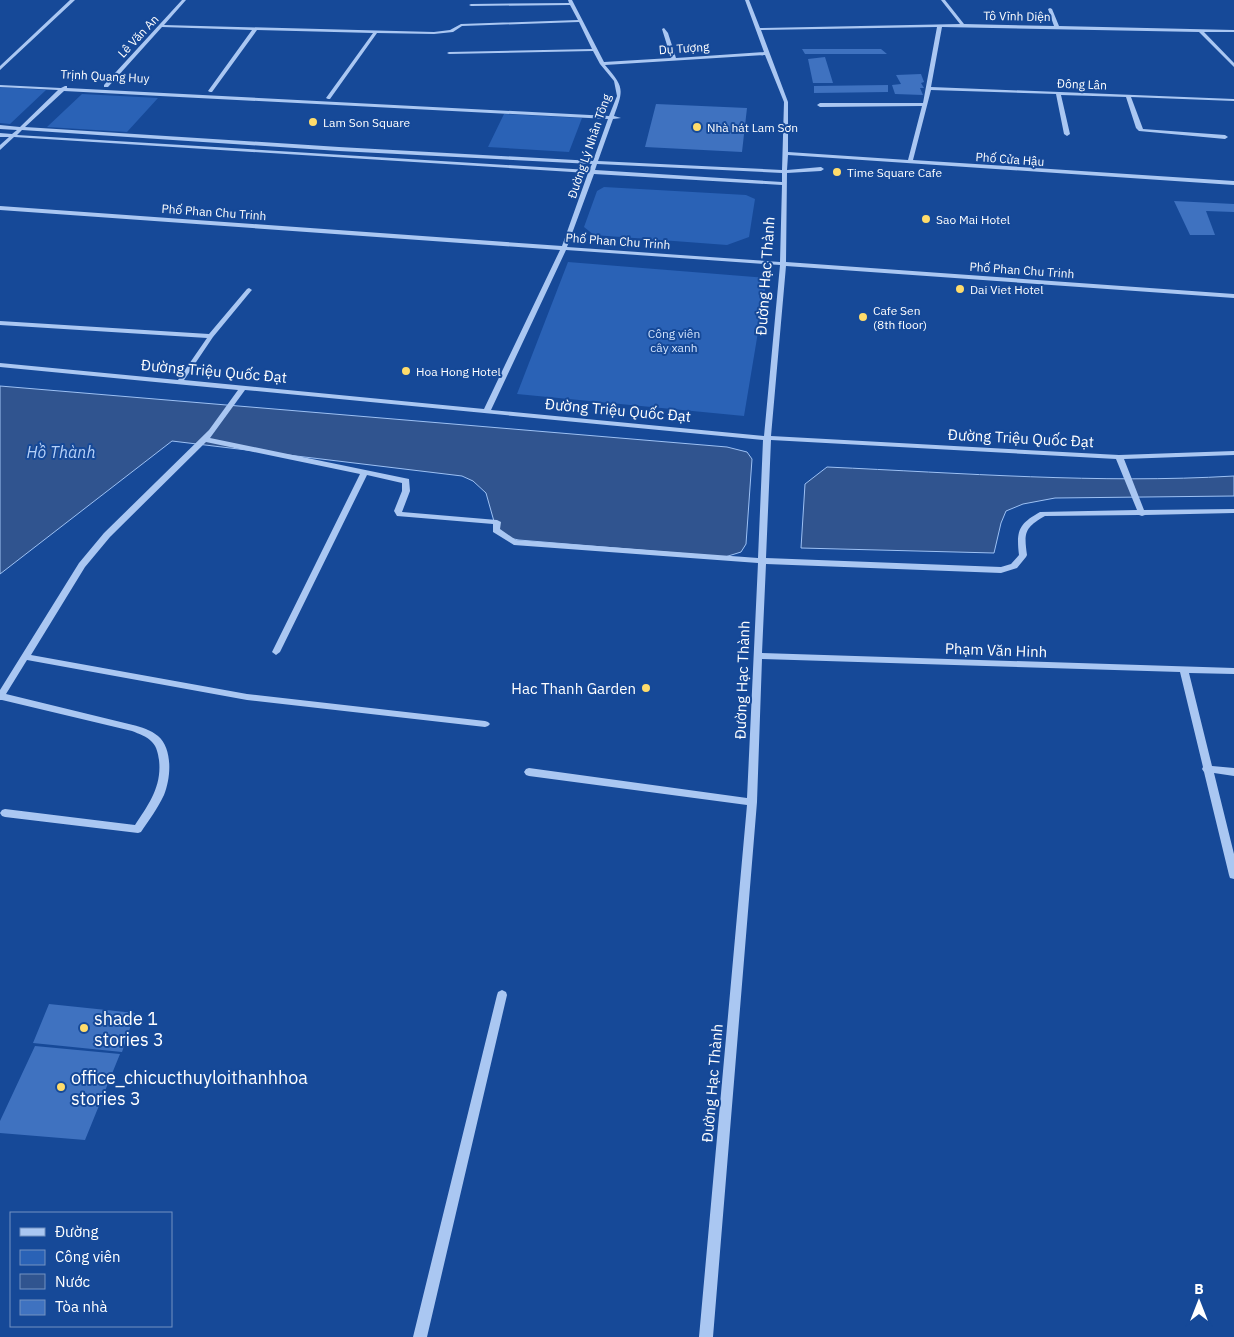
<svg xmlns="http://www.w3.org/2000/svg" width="1234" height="1337" font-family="'IBM Plex Sans',sans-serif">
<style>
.green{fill:#2a62b6}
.water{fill:#30548f;stroke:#9dc1f4}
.building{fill:#3f72c0}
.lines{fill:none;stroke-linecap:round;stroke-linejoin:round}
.minor{fill:#aac7f2;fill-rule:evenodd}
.poi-dot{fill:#ffdc6b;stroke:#164998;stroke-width:2}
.labels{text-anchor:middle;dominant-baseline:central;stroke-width:4;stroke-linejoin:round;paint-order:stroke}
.far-street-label{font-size:12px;fill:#fff;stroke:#164998}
.far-poi-label{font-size:12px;fill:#fff;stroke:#164998;text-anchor:start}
.far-park-label{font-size:12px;fill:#d2e3fc;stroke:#164998}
.street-label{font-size:15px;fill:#fff;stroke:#164998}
.poi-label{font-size:15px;fill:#fff;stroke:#164998;text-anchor:end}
.water-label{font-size:16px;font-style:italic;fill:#b7d1f8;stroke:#164998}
.near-poi-label{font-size:18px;fill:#fff;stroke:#164998;text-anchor:start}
</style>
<rect width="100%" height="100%" fill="#164998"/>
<!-- green -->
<path class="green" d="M0 87 46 90 10 124 0 123Z
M82 94 158 98 127 132 47 127Z
M504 114 582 118 569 152 488 147Z
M604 187 746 195 755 199 749 237 727 245 594 235 584 227 597 191Z
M568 262 767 278 744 416 517 394Z"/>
<!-- water -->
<path class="water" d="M0 386 727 447 747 452 752 459 746 544 741 552 725 557 519 540 504 537 497 532 486 493 473 481 462 476 172 441 0 574Z
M827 467C962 473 1099 484 1234 476V496L1055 498 1023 504 1006 511 1001 523 994 553 801 548 805 484Z"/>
<!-- building -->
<path class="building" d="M802 49H881L887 54H805Z
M825 57 833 83H813L808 59Z
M921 74 924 82 921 83 924 88H920L923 95 895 94 892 85 901 84 896 75Z
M888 85V92L814 93V86Z
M656 104 747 108 742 152 645 147Z
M1174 201 1234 204V212L1206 211 1215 235H1190Z
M49 1004 135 1013 122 1052 33 1043Z
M35 1046 120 1054 85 1140 0 1133V1121Z"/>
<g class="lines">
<!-- minor -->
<path class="minor" d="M70 0H75L0 70V66Z
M182 0H186L164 25 434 32 450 30 461 24 578 20 570 5 471 6 469 5 471 4 569 3 568 0H572L604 62 671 58 662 29 664 28 668 33 676 58 764 52 745 0H749L760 28 960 24 941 0H945L964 24 1054 26 1048 9 1050 8 1052 9 1059 26 1234 30V32H1204L1234 63V67L1199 32 942 27 931 87 1234 99V101L1131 97 1143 129 1225 135 1228 137 1225 139 1139 131 1136 128 1126 97 1061 95 1070 134 1067 136 1064 134 1056 94 931 90 913 160 1234 181V185L788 155 787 170 821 167 824 169 821 171 787 173 786 262 1234 294V298L786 266 771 436 1119 455 1234 451V455L1124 459 1144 510 1234 509V513L1145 515 1142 516 1139 515 1045 516C1024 528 1024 533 1027 555L1026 557 1017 568 1001 573 766 564 762 653 1234 668V674L1189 673 1212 766 1234 768V776L1214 773 1234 854V879L1230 878 1229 875 1204 772 1202 769 1203 767 1180 672 762 659 757 802 713 1337H699L747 805 529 776 526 775 524 772 526 769 529 768 747 798 758 563 514 545 493 532V524L397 516 394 511 402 491V483L367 475 280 652 276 655 272 652 360 474 206 442 110 537 85 567 31 655 247 694 485 721 488 722 490 724 488 726 485 727 247 700 27 660 6 694 133 725C141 727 151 730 158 736 173 749 171 778 164 795 158 808 149 820 141 832L138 833 5 817 2 816 0 813 2 810 5 809 135 825C149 804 162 786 159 760 158 754 157 747 152 742 147 736 139 734 132 731L2 700H0V690L79 563 104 533 209 430 238 390 0 367V363L178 380 207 338 0 325V321L209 334 247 289 249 288 252 290 251 291 213 337 184 380 484 409 560 250 0 210V206L562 246 588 173 14 137 0 150V145L9 137H0V133L12 134 17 130 0 129V125L20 127 58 90 0 87V85L61 88 65 86H67V88L609 116 617 96 614 81 600 64 593 51 449 54 447 53 449 52 592 49 579 22 462 26 453 32 434 34 377 33 330 99H328L326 98 373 33 257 30 212 92H210L208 91 252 30 162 27 108 87H104V85ZM937 27 923 103H820L817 105 820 107 922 106 908 160 788 152V102L761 30ZM765 55 784 102 782 170 598 161 613 119 621 118 614 116C624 89 624 87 605 65ZM64 91 608 119 593 161 339 147 25 127ZM22 130 339 151 592 164 589 170 17 135ZM597 164 782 173V182L595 170ZM594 174 782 185 780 262 567 247ZM566 250 780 265 764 436 491 410ZM245 390 763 440 758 558 516 540 500 529 501 522 497 520 402 512 410 491 409 479 210 438ZM771 440 1116 459 1137 510 1040 512C1019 524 1016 530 1019 555L1011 564 1001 567 766 558Z
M502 990 506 992 507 995 427 1337H413L497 995 498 992Z"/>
</g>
<!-- markers -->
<g class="poi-dot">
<circle cx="313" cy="122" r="5"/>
<circle cx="697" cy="127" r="5"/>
<circle cx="837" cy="172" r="5"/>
<circle cx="926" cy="219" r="5"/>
<circle cx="960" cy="289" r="5"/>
<circle cx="863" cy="317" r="5"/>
<circle cx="406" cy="371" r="5"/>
<circle cx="646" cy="688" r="5"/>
<circle cx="84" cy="1028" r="5"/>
<circle cx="61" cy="1087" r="5"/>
</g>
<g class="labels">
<!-- far-street labels -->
<g class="far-street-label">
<text transform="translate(1017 16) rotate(1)">Tô Vĩnh Diện</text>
<text transform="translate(138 36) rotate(-47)">Lê Văn An</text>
<text transform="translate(684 48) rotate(-4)">Dụ Tượng</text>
<text transform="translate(105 76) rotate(3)">Trịnh Quang Huy</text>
<text transform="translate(1082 84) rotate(2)">Đông Lân</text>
<text transform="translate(589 146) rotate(-71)">Đường Lý Nhân Tông</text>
<text transform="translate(1010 159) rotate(4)">Phố Cửa Hậu</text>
<text transform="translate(214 212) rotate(4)">Phố Phan Chu Trinh</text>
<text transform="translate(618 241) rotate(4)">Phố Phan Chu Trinh</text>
<text transform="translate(1022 270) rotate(4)">Phố Phan Chu Trinh</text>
</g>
<!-- far-poi labels -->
<g class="far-poi-label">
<text x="323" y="122">Lam Son Square</text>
<text x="707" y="127">Nhà hát Lam Sơn</text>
<text x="847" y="172">Time Square Cafe</text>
<text x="936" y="219">Sao Mai Hotel</text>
<text x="970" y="289">Dai Viet Hotel</text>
<text x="873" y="310">Cafe Sen<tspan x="873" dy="14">(8th floor)</tspan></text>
<text x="416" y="371">Hoa Hong Hotel</text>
</g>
<!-- far-park labels -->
<g class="far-park-label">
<text x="674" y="333">Công viên<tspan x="674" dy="14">cây xanh</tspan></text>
</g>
<!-- street labels -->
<g class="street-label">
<text transform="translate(765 276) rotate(-86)">Đường Hạc Thành</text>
<text transform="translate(214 371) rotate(5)">Đường Triệu Quốc Đạt</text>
<text transform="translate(618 410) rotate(5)">Đường Triệu Quốc Đạt</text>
<text transform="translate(1021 438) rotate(3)">Đường Triệu Quốc Đạt</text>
<text transform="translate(996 650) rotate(2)">Phạm Văn Hinh</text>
<text transform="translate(742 680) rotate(-88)">Đường Hạc Thành</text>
<text transform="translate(712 1083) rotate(-85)">Đường Hạc Thành</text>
</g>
<!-- poi labels -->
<g class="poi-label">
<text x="636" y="688">Hac Thanh Garden</text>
</g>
<!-- water labels -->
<g class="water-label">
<text x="61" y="452">Hồ Thành</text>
</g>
<!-- near-poi labels -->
<g class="near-poi-label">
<text x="94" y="1018">shade 1<tspan x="94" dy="21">stories 3</tspan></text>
<text x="71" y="1077">office_chicucthuyloithanhhoa<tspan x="71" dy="21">stories 3</tspan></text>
</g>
</g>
<!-- legend -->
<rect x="10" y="1212" width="162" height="115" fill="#164998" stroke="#7392c1"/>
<rect x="20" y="1228" width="25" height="8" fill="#aac7f2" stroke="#7392c1"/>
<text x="55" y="1237" font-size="15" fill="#ffffff">Đường</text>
<rect x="20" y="1250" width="25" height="15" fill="#2a62b6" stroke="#7392c1"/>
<text x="55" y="1262" font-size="15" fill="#ffffff">Công viên</text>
<rect x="20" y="1274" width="25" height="15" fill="#30548f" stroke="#7392c1"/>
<text x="55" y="1287" font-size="15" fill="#ffffff">Nước</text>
<rect x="20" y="1300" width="25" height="15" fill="#3f72c0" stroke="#7392c1"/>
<text x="55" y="1312" font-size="15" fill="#ffffff">Tòa nhà</text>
<!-- north arrow -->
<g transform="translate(1199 1302)" stroke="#164998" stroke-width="4" paint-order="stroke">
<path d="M0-4L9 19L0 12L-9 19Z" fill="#ffffff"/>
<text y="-8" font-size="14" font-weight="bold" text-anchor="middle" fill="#ffffff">B</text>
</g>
</svg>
